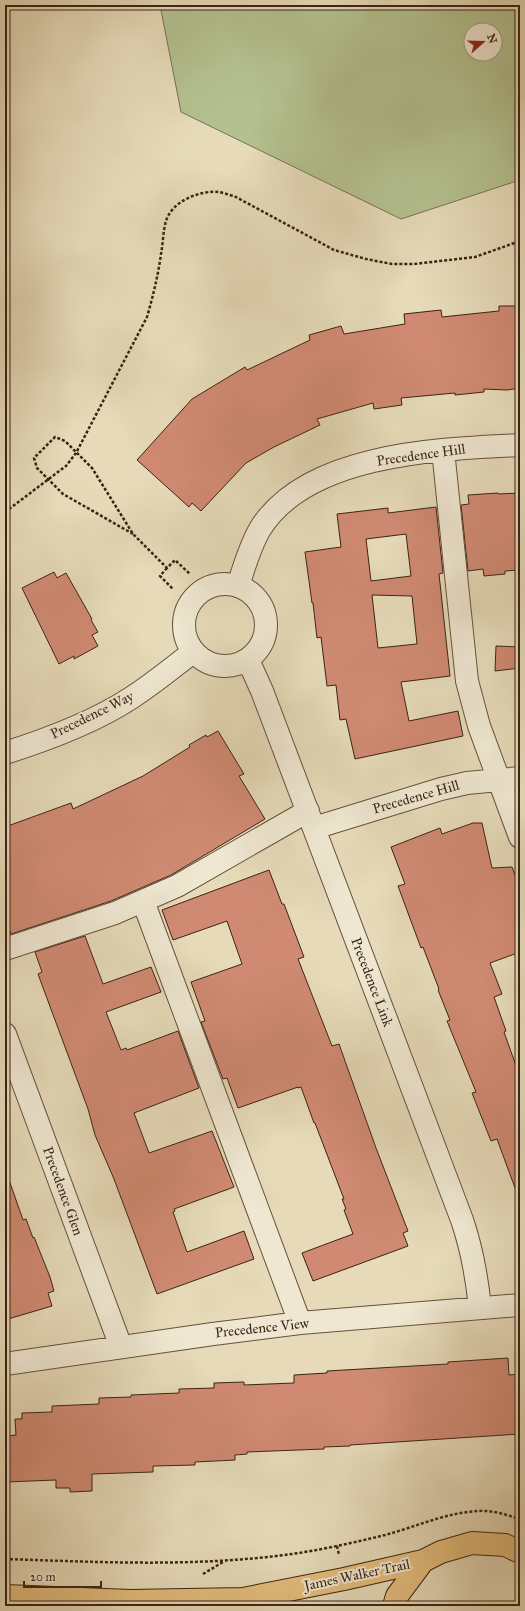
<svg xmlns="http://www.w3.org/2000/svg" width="525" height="1611" font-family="'IM FELL Great Primer',serif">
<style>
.green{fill:#b4c08f;stroke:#787252;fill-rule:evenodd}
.building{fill:#d08a73;stroke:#3b2314;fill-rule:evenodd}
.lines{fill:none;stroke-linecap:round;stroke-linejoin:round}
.minor-casing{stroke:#66513d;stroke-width:24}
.major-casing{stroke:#3b2314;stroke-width:24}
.path{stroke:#3b2314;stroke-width:2.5;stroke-dasharray:3 2;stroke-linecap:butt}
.minor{stroke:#efe7d1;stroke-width:22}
.major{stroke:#e3bd7c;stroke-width:22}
.labels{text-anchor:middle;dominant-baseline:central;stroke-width:4;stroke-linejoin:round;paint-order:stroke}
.street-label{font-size:14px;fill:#3b2314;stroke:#efe7d1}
</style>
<rect width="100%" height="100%" fill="#e6dab8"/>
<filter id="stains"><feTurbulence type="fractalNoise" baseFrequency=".005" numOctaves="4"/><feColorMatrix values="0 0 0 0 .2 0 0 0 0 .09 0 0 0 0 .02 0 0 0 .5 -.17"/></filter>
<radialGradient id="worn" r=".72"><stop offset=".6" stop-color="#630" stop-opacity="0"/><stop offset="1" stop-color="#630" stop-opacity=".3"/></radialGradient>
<!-- green -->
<path class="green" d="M160 5H520V180L401 219 181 112ZM471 30H495V54H471Z"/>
<!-- building -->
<path class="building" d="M499 306H520V388L507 390 484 389V392L455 395V393L401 398 402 405 374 409 373 403 317 419 320 425 274 447 246 463 201 511 192 503 189 507 137 460 192 399 245 367 247 370 310 340 309 335 341 326 344 334 405 324 404 314 441 310 442 317 499 311Z
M498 493V494L520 493V570L505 571V574L484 576 483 569 468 571 461 505 469 504 468 495Z
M436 507 443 573 439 574 450 676 401 682 409 721 458 711 463 736 355 759 346 719 340 720 336 685 327 686 321 637 317 638 313 603H312L305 552 341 547 337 514 388 508V513ZM406 534 411 576 371 581 366 539ZM372 595 412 596 417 644 378 648Z
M54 572 57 578 66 573 92 619 91 620 98 632 92 635 98 646 74 659V656L59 664 22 588Z
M496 646 520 647V668L495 671Z
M218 731 244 774 239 776 265 819 171 875 111 901 11 934 5 917V827L71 803 73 809 143 776 190 747 189 745 206 735 207 737Z
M473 823H482L492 868 512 867 520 888V952L490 963 502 994 494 997 506 1031 504 1032 520 1077V1195L518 1196 497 1139 491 1141 472 1093 476 1092 447 1021 450 1020 438 990 439 989 423 947 421 948 398 886 405 884 391 847 440 828 442 834Z
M269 870 282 904H284L304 957 298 959 332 1046 339 1044 376 1148 408 1231 403 1233 408 1246 313 1281 302 1253 353 1234 344 1210 346 1209 342 1199H344L315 1123H314L301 1087 298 1088V1087L238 1108 227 1078 223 1079 201 1022 205 1021 191 982 242 964 227 921 173 940 162 910Z
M85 936 103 984 151 967 161 992 106 1012 121 1050 126 1048 127 1050 178 1031 199 1088 134 1113 149 1153 212 1131 234 1187 174 1209 175 1211 173 1212 187 1252 244 1231 254 1259 157 1294 114 1179 95 1135 88 1109 38 974 42 972 35 952Z
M8 1177 23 1220 26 1219 33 1238 34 1237 50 1277 54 1291 48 1293 52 1306 8 1319 5 1307V1178Z
M508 1358 509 1375 520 1374V1434L350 1445V1446L324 1447V1449L247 1452V1454L235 1455V1460L195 1462V1465L153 1466V1472L92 1474V1491L70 1492V1488H56V1480L5 1482V1436L16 1435 15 1419H22V1413L52 1412V1406L99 1404V1398L131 1397V1395L179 1393V1389L214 1388V1383L244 1382V1385L294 1383V1375L327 1373V1371L448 1364V1362Z"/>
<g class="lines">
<!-- minor casing -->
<g class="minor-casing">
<path id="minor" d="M443 450 467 681 479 726 520 837
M184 625a41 41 0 1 1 82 0a41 41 0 1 1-82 0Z
M238 586C244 567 250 546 260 529 307 453 440 449 520 445
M248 660 262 691 462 1220C472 1249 477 1278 480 1308
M5 753C46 740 96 721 131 698 153 684 172 668 193 652
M314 828 441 789 467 783 520 778
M143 901 300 1323
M5 949 115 913 177 886 308 811
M5 1034 121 1347
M5 1364 213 1334 300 1323 520 1305"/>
</g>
<!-- major casing -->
<g class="major-casing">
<path id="major" d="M5 1596 130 1601 243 1599 344 1579 423 1561
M394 1606 397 1596 423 1561 441 1552 472 1543 505 1545 520 1552"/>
</g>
<!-- path -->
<path class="path" d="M5 512 66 466 76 453 147 317C153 296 158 276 161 254 163 244 163 231 166 221 172 201 200 190 219 192 224 193 229 195 234 196L334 250 366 259 392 264H414L475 257 520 241
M133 534 63 494 37 468 34 458 55 437 65 441 92 468 133 534 167 568 175 560 190 574
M167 568 160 576 173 589
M337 1546 339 1555
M5 1559C98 1562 191 1567 284 1555 317 1551 352 1543 385 1535 415 1527 448 1512 479 1511 493 1510 507 1515 520 1519
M203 1574 223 1562"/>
<!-- minor -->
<use href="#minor" class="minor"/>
<!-- major -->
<use href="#major" class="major"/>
</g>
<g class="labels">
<!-- street labels -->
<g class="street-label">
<text transform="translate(421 455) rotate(-8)">Precedence Hill</text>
<text transform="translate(92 715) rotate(-26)">Precedence Way</text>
<text transform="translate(416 797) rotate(-16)">Precedence Hill</text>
<text transform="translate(372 982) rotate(69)">Precedence Link</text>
<text transform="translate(63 1191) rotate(70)">Precedence Glen</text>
<text transform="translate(262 1328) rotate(-6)">Precedence View</text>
<text transform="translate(357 1575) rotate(-12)">James Walker Trail</text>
</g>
</g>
<!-- margin -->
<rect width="525" height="1611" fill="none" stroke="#e6dab8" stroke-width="20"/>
<rect x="6" y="6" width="513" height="1599" fill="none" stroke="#3b2314" stroke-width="2"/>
<rect x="10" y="10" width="505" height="1591" fill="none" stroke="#3b2314"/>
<!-- north arrow -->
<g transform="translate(483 42) rotate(70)"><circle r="19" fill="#efe7d1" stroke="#a79985"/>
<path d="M0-3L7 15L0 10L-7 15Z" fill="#8f2418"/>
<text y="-6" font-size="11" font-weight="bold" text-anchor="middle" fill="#3b2314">N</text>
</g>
<!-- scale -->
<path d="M24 1581v6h77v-6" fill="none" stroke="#3b2314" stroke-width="2"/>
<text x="30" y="1581" font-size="12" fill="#3b2314" stroke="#efe7d1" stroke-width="3" paint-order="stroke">20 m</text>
<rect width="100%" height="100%" filter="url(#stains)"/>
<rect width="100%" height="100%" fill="url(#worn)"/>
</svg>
